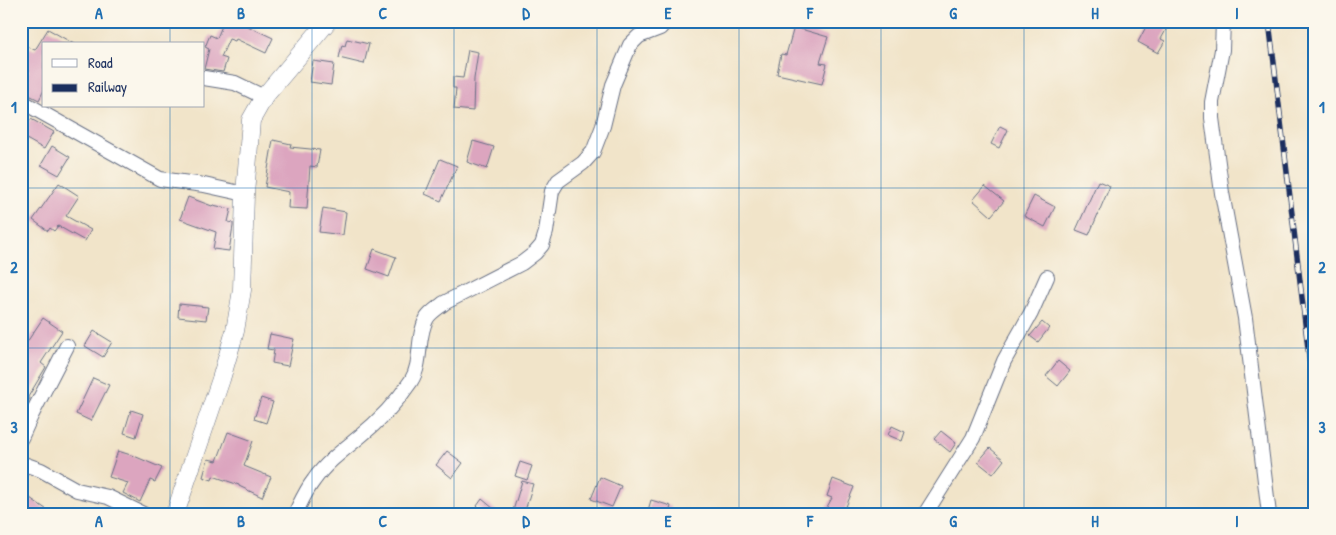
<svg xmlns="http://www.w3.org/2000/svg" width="1336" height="535" font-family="'Patrick Hand',sans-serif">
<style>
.building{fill:#dca5bf}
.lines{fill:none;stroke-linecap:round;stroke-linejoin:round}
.minor-casing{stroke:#666e83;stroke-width:16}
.tertiary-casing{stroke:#666e83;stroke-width:19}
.minor{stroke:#fff;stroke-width:14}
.tertiary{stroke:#fff;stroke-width:18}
.rail-casing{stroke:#1b2f5e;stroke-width:5.5}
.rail{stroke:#fbf7ec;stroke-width:4;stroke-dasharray:11;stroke-linecap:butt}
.grid{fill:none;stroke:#1f6fb2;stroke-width:1;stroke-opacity:0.55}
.neatline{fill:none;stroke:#1f6fb2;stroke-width:2}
.grid-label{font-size:16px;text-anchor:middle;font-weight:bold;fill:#1f6fb2}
</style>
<rect width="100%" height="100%" fill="#fbf7ec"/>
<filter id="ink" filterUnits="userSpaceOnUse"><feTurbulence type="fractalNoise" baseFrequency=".02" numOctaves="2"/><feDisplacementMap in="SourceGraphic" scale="10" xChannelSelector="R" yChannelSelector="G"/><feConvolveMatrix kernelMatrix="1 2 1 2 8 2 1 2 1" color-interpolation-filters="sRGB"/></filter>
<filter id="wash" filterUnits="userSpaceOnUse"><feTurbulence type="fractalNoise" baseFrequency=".0096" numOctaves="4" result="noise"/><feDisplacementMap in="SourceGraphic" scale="20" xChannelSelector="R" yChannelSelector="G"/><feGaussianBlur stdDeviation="1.12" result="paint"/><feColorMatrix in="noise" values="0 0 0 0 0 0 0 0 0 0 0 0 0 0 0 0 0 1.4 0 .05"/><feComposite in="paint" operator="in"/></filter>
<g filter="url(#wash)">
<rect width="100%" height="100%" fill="#f1e4c9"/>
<g id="blocks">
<!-- building -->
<path class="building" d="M224 21H237L273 38 266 53 236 39 235 41 229 39 221 57 227 59 223 72 204 69 209 49 205 47 210 35 217 38Z
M1149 21H1171L1161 39 1165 41 1158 53 1138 42Z
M794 27 828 37 820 63 827 64 822 84 777 74 781 54 786 55Z
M48 29 74 44H44V90L39 100 21 91V86L29 70 21 66V44L35 50Z
M347 39 369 44 364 64 339 58 342 45 345 46Z
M468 50 478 52 474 79 473 111 454 109 456 88H453V77L463 78Z
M313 61 334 64 331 85 310 82Z
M21 117 29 122 31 119 54 132 44 149 21 136Z
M1000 126 1008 130 999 148 991 144Z
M273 140 291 144 290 147 320 150 317 167 310 166 307 209 288 208 289 192 265 187Z
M473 141 494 147 487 169 467 162Z
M52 146 70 157 59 175 41 165Z
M440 159 457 166 441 201 425 194Z
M1098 181 1110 186 1089 235 1076 230Z
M59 183 79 196 66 216 91 230 85 241 58 226 54 231 50 228 48 231 33 220Z
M985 186 1004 201 991 216 973 200Z
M1034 196 1055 207 1045 227 1024 216Z
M188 197 212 206 213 205 231 209 228 222 233 223V226L229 251 213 249 216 232 180 219Z
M323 208 346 212 343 235 319 232Z
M374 249 396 257 389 277 367 269Z
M179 304 208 307 206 320 178 317Z
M43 318 62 331 41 363 46 367 28 397 30 398 21 416V351Z
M1042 322 1049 328 1038 342 1030 336Z
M94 331 112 342 103 357 85 346Z
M270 334 294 339 288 366 272 363 274 350 267 349Z
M1058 361 1070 371 1058 386 1046 376Z
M93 378 109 385 91 421 76 414Z
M261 398 273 402 266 423 254 419Z
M131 410 143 414 136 437 124 433Z
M892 426 905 432 902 441 888 435Z
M941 431 956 443 950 452 934 439Z
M228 432 253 441 244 466 271 477 262 497 239 486V485L213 476 212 480 203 477 208 459 217 461Z
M990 448 1004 460 993 474 978 462Z
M118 451 134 456 162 468 155 482 150 480 140 502 123 493 128 483 109 477Z
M447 451 463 463 452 478 436 465Z
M520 462 532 466 527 480 515 476Z
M600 477 621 486 612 507 591 499Z
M833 479 854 487 843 514H823L832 498 827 496Z
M522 481 533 484 524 514H512Z
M30 498 53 514H21V510Z
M482 499 500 514H486L477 506Z
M651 500 671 506 669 514H647Z"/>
</g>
</g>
<g filter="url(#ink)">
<use href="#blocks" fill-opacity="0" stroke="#666e83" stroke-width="1"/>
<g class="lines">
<!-- minor casing -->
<g class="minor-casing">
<path id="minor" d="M1223 21 1222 50 1212 102V118L1222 193 1245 318 1269 514
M204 78 235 83 264 97
M21 101 160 179 204 185 245 194
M21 438 31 416 67 346
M21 471 24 464 41 470 77 490 108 497 143 514
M295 514C301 502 306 490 314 480 326 463 342 451 358 438 378 422 397 402 411 381 423 362 416 337 427 318 431 312 438 308 444 303L522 263 535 253 542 245 546 232 552 191 558 181 583 163 593 152 603 126 613 85 630 45 639 36 660 28 666 21
M925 514 973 438 1004 361 1031 313 1047 277"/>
</g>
<!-- tertiary casing -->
<g class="tertiary-casing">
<path id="tertiary" d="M175 514 221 379 235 331 242 290 245 194 251 120 264 97 328 21"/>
</g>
<!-- minor -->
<use href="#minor" class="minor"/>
<!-- tertiary -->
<use href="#tertiary" class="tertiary"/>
<!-- rail casing -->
<g class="rail-casing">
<path id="rail" d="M1269 21 1315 407"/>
</g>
<!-- rail -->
<use href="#rail" class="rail"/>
</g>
</g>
<!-- grid -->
<path class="grid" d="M170 21V44M312 21V514M454 21V514M597 21V514M739 21V514M881 21V514M1024 21V514M1166 21V514M170 106V514M21 188H1315M21 348H1315"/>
<!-- margin -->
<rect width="1336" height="535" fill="none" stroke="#fbf7ec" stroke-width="55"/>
<!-- legend -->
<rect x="42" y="42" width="162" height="65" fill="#fbf7ec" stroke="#a1a7b3"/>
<rect x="52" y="59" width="25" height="8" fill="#ffffff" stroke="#a1a7b3"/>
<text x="88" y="68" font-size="15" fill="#1b2f5e">Road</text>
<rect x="52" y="84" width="25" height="8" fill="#1b2f5e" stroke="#a1a7b3"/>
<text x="88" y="92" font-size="15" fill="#1b2f5e">Railway</text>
<rect x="28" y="28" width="1280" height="480" class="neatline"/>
<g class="grid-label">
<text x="99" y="19">A</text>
<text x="241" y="19">B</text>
<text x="383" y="19">C</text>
<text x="526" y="19">D</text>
<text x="668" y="19">E</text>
<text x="810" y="19">F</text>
<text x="953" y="19">G</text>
<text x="1095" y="19">H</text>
<text x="1237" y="19">I</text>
<text x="14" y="113">1</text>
<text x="1322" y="113">1</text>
<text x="14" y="273">2</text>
<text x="1322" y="273">2</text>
<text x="14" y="433">3</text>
<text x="1322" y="433">3</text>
<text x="99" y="527">A</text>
<text x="241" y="527">B</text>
<text x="383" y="527">C</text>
<text x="526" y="527">D</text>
<text x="668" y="527">E</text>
<text x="810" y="527">F</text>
<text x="953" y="527">G</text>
<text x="1095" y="527">H</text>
<text x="1237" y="527">I</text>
</g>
</svg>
